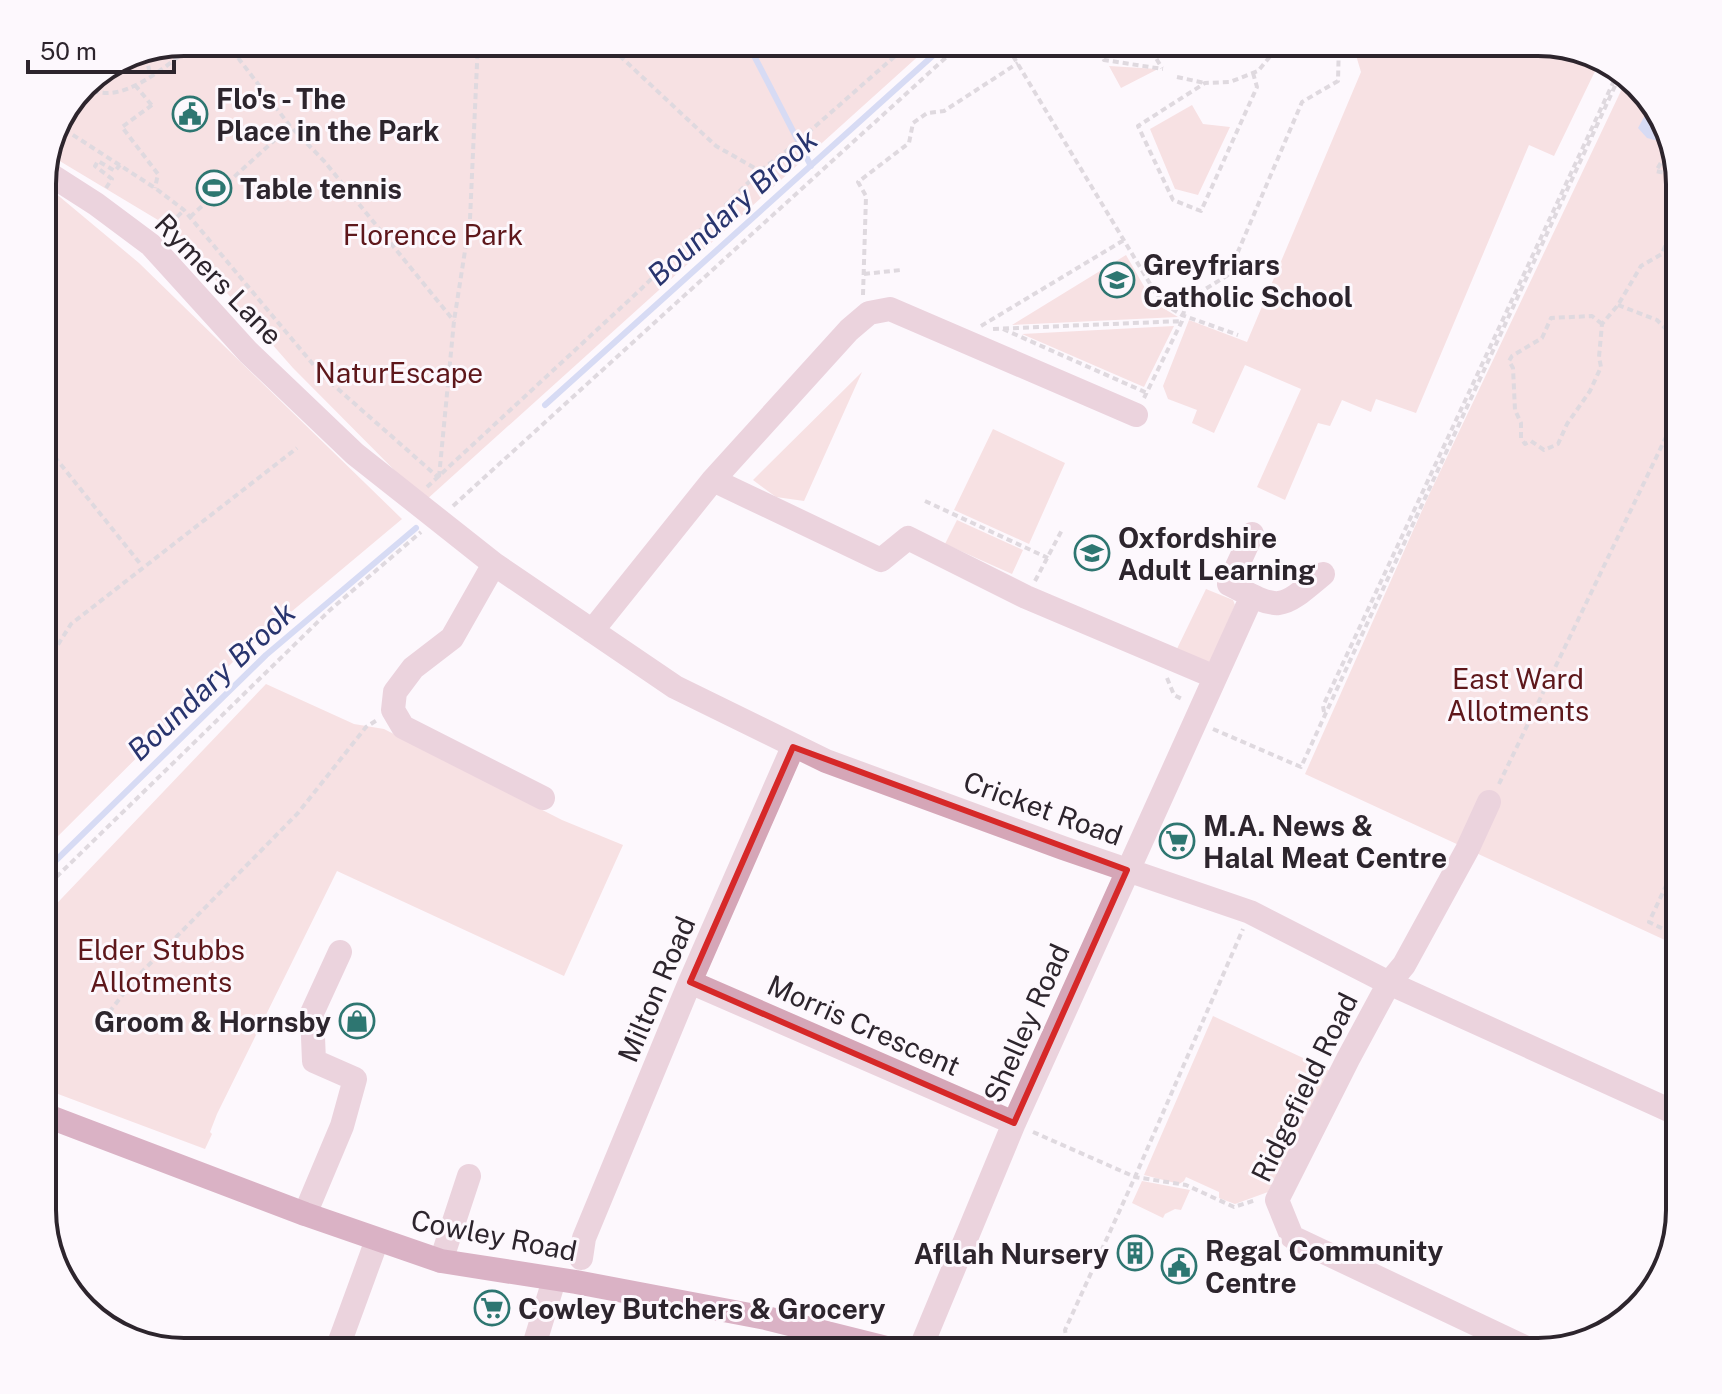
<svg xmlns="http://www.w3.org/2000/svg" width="1722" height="1394" font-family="'Public Sans',sans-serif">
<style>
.green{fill:#f0c5c3}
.water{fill:#a9b8e9}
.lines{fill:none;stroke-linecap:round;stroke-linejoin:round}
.stream{stroke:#a9b8e9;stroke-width:6}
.path{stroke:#bab4ba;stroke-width:4;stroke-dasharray:6 4;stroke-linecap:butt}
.minor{stroke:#d5a6b7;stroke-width:24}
.major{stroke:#af5e80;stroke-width:24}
.marked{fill:none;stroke:#d62828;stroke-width:6;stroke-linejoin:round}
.labels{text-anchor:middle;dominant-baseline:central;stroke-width:6;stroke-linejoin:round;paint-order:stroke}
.poi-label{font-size:28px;font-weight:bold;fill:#2d252d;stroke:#fdf8fd;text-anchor:start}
.park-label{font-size:28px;fill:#5e171b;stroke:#fdf8fd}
.street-label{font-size:28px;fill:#2d252d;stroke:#fdf8fd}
.water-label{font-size:30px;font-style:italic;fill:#28346e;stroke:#fdf8fd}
.rim{fill:none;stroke:#2d252d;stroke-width:4}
</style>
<rect width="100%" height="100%" fill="#fdf8fd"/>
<!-- green -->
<path class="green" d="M184 42H934L425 501 293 368 168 226 48 154 57 121 90 78Z
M1098 42H1141L1146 51 1106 56Z
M1352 42H1538L1598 65 1554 156 1529 145 1416 413 1376 399 1371 412 1342 400 1330 426 1318 423 1285 500 1257 487 1301 389 1245 365 1214 433 1192 423 1197 410 1168 399 1163 386 1189 320 1247 342 1361 72Z
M1109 66 1158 69 1121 88Z
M1628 76 1666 122 1680 184V947L1305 774 1428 497Z
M1192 105 1203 124 1230 127 1198 195 1175 189 1150 129Z
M42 182 139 263 402 519 241 654 42 852Z
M1126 255 1153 302 1178 317 1012 325Z
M1174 326 1144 387 1022 334Z
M862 372 804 501 776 497 753 480Z
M993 429 1065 463 1029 544 954 510Z
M957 520 1023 550 1012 574 945 544Z
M1206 589 1233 600 1235 605 1211 661 1203 664 1173 657Z
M266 684 354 724 384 729 562 820 623 845 564 976 337 871 217 1114 210 1132 212 1134 205 1149 42 1088V919Z
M1213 1016 1331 1071 1268 1192 1235 1204 1219 1198V1192L1186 1177 1184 1181 1179 1184 1144 1175Z
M1142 1181 1190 1190 1181 1210 1175 1209 1165 1214 1163 1218 1132 1203Z"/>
<!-- water -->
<path class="water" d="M1656 112 1666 122 1669 136 1662 142 1647 138 1638 128 1644 117Z"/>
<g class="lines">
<!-- stream -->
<path class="stream" d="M747 42 811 166
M545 405 948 42
M42 874 266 655 416 528"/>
<!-- path -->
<path class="path" d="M202 42 211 48H229
M226 42 290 126 324 161 454 321
M605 42 716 146 760 171
M1093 42 1104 60 1163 69
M1146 42 1162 68
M146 56 150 74
M1013 56 1161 302 1182 315 1238 335
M1253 73 1257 87 1201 211 1173 200 1138 126 1205 83 1230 82 1258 71 1282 42
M1177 77 1205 83
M135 85 154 108
M84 86C120 111 168 63 198 42
M152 105 122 127 158 174 155 188
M56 124 155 188 184 210 322 375 439 478
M1671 146 1656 171 1678 176
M106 188 112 179 95 166 98 161 115 171 120 165
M190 217 290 126
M163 231 184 210
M1670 233 1680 237
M864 274 901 270
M863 295 866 196 858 182 909 143 913 123 927 113 944 111 1018 63
M1618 305 1657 320 1680 343
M1602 324 1592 316 1551 318 1542 338 1512 356 1509 361 1513 368 1515 410 1521 423V438L1525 444 1531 441 1544 450 1558 444 1567 424 1590 391 1601 367 1599 357 1602 324 1618 305 1641 266 1662 254 1670 233 1680 226
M981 326 1124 240
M993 329 1182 321
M1003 329 1147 393
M1144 398 1182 321 1186 301 1228 275 1302 102 1338 81 1339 42
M42 441 142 566
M439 477 454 321 470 219 478 42
M427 487 640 290 760 171 794 145 911 42
M925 501 1048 558
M453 506 963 42
M1035 581 1063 528
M42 670 71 624 297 448
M1167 678 1174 695 1182 699
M1324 712 1323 706 1618 72
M1213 729 1301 767 1621 73
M1499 784 1680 408
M42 891 330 610 421 532
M1680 937 1649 922 1680 856
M97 1028 134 980 298 813 366 727 377 720
M1033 1132 1135 1177 1186 1185 1234 1207 1256 1200
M1063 1352 1067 1341 1065 1330 1135 1177 1243 929"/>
<!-- minor -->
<path class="minor" d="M43 170 96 204 151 245 248 352 355 454 494 564 675 687 826 761 1063 848 1250 912 1389 983 1680 1115
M713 480 849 330 869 313 890 309 1136 415
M1252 534 1229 584C1281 611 1279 611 1323 574
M494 564 452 638 413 668 395 692 393 710 403 727 543 798
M592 631 713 480 881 560 908 538 1026 597 1215 677
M1489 802 1467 850 1404 965 1389 983 1348 1059 1277 1200 1292 1237 1535 1352
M690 982 1014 1123
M305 1214 342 1126 355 1079 314 1061 312 1013 340 952
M581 1258 584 1238 690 982 793 747
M441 1261 469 1176
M336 1352 377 1240
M532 1352 554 1280
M919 1352 1014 1123 1252 596"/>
<!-- major -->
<path class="major" d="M42 1114 305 1214 441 1261 576 1282 766 1318 902 1352"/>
</g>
<!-- marked area -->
<path d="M0 0H1722V1394H0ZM793 747 1127 870 1014 1123 690 982Z" fill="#fdf8fd" fill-opacity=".55" fill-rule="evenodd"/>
<path class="marked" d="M793 747 1127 870 1014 1123 690 982Z"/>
<!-- icons -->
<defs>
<g id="civic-ring" transform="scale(1.8)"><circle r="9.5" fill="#fdf8fd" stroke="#2e7671" stroke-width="1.5"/><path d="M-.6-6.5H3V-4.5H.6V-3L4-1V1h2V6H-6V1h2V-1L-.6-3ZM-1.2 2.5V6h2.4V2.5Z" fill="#2e7671"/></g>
<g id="stadium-ring" transform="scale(1.8)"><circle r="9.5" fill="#fdf8fd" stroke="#2e7671" stroke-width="1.5"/><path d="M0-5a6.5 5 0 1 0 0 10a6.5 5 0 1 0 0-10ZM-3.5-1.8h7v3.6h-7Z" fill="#2e7671"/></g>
<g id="school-ring" transform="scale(1.8)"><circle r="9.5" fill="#fdf8fd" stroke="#2e7671" stroke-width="1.5"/><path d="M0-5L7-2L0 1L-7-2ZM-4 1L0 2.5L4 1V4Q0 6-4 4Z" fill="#2e7671"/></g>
<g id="university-ring" transform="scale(1.8)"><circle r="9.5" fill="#fdf8fd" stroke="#2e7671" stroke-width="1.5"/><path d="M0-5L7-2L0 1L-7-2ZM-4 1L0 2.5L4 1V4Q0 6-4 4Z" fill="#2e7671"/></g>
<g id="supermarket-ring" transform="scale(1.8)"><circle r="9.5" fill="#fdf8fd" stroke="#2e7671" stroke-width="1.5"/><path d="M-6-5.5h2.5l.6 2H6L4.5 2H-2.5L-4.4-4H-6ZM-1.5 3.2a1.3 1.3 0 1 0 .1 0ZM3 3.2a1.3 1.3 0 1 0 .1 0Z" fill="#2e7671"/></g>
<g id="shop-ring" transform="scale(1.8)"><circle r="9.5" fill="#fdf8fd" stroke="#2e7671" stroke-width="1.5"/><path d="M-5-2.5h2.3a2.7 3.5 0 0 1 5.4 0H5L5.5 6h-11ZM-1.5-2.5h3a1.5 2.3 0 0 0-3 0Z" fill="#2e7671"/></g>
<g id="building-ring" transform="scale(1.8)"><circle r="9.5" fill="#fdf8fd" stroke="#2e7671" stroke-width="1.5"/><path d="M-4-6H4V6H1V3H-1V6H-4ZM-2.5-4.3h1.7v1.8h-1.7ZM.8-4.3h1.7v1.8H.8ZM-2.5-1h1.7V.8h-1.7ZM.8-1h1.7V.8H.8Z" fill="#2e7671"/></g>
</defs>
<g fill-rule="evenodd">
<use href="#civic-ring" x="190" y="114"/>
<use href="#stadium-ring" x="214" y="188"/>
<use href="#school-ring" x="1117" y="280"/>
<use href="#university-ring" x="1092" y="553"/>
<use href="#supermarket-ring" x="1177" y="841"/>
<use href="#shop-ring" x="357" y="1021"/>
<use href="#building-ring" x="1135" y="1253"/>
<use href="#civic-ring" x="1179" y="1266"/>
<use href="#supermarket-ring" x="492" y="1308"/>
</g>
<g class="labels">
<!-- poi labels -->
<g class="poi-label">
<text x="216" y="98">Flo's - The<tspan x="216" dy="32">Place in the Park</tspan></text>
<text x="240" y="188">Table tennis</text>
<text x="1143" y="264">Greyfriars<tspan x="1143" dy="32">Catholic School</tspan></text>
<text x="1118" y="537">Oxfordshire<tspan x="1118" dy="32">Adult Learning</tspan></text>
<text x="1203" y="825">M.A. News &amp;<tspan x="1203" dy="32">Halal Meat Centre</tspan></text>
<text x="331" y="1021" text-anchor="end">Groom &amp; Hornsby</text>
<text x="1205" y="1250">Regal Community<tspan x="1205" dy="32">Centre</tspan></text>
<text x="1109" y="1253" text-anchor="end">Afllah Nursery</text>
<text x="518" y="1308">Cowley Butchers &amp; Grocery</text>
</g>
<!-- park labels -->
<g class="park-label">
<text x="433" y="234">Florence Park</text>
<text x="399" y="372">NaturEscape</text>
<text x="1518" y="678">East Ward<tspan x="1518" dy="32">Allotments</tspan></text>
<text x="161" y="949">Elder Stubbs<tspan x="161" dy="32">Allotments</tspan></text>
</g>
<!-- street labels -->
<g class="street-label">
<text transform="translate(219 279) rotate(46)">Rymers Lane</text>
<text transform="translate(1043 808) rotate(20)">Cricket Road</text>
<text transform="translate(656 989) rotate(-67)">Milton Road</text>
<text transform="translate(1026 1023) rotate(-66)">Shelley Road</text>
<text transform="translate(864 1025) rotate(24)">Morris Crescent</text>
<text transform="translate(1304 1087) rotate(-64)">Ridgefield Road</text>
<text transform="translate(494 1235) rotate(11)">Cowley Road</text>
</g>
<!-- water labels -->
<g class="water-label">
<text transform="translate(732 207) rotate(-42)">Boundary Brook</text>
<text transform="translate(211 681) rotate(-43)">Boundary Brook</text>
</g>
</g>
<!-- crop -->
<path d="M0 0H1722V1394H0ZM184 56H1538A128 128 0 0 1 1666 184V1210A128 128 0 0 1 1538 1338H184A128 128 0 0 1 56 1210V184A128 128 0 0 1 184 56Z" fill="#fdf8fd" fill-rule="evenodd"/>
<path class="rim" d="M184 56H1538A128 128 0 0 1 1666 184V1210A128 128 0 0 1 1538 1338H184A128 128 0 0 1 56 1210V184A128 128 0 0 1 184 56Z"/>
<!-- scale -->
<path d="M28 60v12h146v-12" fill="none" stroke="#2d252d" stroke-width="4"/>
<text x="40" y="60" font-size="24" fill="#2d252d" stroke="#fdf8fd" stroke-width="6" paint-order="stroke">50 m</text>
</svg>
